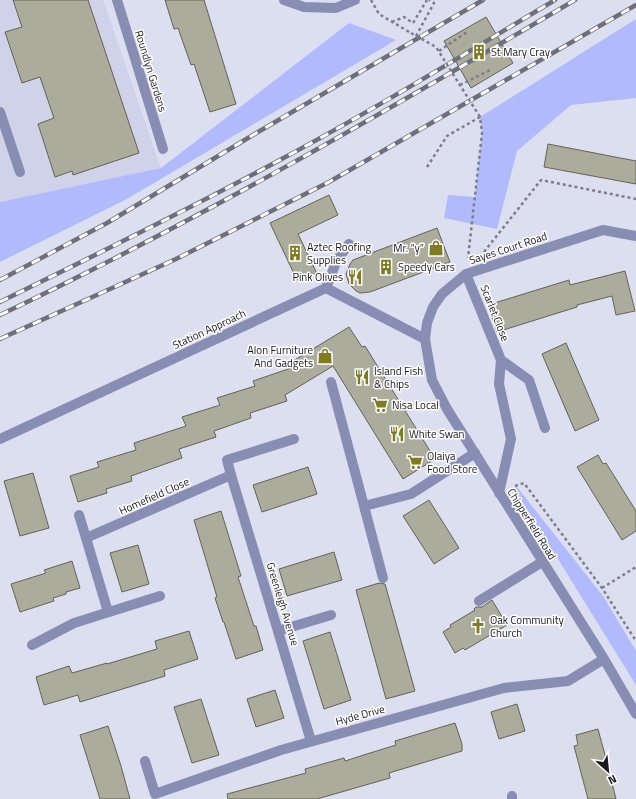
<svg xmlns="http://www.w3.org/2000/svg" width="636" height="799" font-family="'Titillium Web',sans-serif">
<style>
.built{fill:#cfd2e9}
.green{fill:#b1bafd}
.building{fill:#abac9c;stroke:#636355}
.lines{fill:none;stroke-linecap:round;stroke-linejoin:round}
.path{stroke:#7d7e8a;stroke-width:2.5;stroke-dasharray:3 3;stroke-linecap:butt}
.service{stroke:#888db3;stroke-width:10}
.minor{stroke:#888db3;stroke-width:10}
.rail-casing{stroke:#6e6f7a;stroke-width:4.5}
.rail{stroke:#fff;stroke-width:3;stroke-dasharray:9;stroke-linecap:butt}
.path-bridge{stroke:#7d7e8a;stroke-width:2.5;stroke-dasharray:3 3;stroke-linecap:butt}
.labels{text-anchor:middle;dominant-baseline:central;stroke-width:3;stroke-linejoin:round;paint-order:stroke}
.poi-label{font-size:11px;fill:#17171d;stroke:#fff;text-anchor:start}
.street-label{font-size:11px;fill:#17171d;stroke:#fff}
</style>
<rect width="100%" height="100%" fill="#dcdfef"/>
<!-- built -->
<path class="built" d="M0 0H103L161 168 0 202Z"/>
<!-- green -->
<path class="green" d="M636 19V98L571 105 517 151 497 229 444 218 448 195 475 197 482 133 480 117Z
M349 23 396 40 127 199 0 262V202L161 168Z
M517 487 603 596 636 651V685L514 488Z"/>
<!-- building -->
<path class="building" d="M13 0H88L139 153 73 175 72 171 55 177 38 124 54 118 40 77 22 83 5 32 22 27Z
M165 0H204L236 104 210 112 194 64 191 65 178 28 174 29Z
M486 17 513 63 471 88 444 41Z
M548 144 636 161V184L544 167Z
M329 195 338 215 298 234 318 276 311 273 297 280 270 223Z
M437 228 450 262 370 292 360 293 356 291 349 284 346 274 350 264 353 260Z
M625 271 635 311 616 315 612 296 577 305V307L497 332 488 305 569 280 570 285Z
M349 327 362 347 365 346 435 459 403 479 333 366 285 395 287 401 250 413 251 418 214 431 216 437 179 449 182 458 131 476 132 481 106 489 107 493 78 502 70 476 99 467 97 462 136 450 134 443 186 426 182 417 220 405 217 398 255 386 253 381 291 368 288 364Z
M566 343 599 420 575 431 542 354Z
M598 455 603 464 606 463 636 511V531L622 540 577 467Z
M308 467 317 494 262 512 253 485Z
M33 473 49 528 20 536 4 481Z
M429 500 459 548 434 564 403 516Z
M221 511 241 576 238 577 254 626H256L263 650 236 659 224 622H223L215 598 217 597 194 520Z
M138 545 149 584 122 592 110 553Z
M334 552 342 580 287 596 279 569Z
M72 561 80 588 66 592V594L53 598 54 601 20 612 11 584 46 573 44 570Z
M379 583 385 584 415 691 386 699 356 590Z
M492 600 507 625 465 650 463 648 455 653 443 632 451 627 450 625 475 610 474 609 476 607H482Z
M189 631 198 659 164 670 165 676 80 702 78 695 44 705 36 677 69 666 72 673 107 663V664L157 649 155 641Z
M330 632 351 700 324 709 303 641Z
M275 690 284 718 256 727 247 699Z
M201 699 219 755 192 763 174 707Z
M517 704 525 731 499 739 491 712Z
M455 723 462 744V751L389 773 390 778 317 799H228L227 794 306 773 305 769 344 758 345 761 370 753 396 745 395 741Z
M108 726 121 766 130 799H100L80 735Z
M598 729 605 755 616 799H588L574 746 578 745 576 735Z"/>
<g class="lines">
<!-- path -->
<path class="path" d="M371 0 379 14 411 33
M392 22 404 17 413 23 427 0
M416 36 434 3 429 0
M439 51 467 32
M460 85 490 70
M427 167 447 136 480 117 482 133 468 258
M484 252 541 180 636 199
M515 486 524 483 602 588 636 641
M602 588 636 567"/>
<!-- service -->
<path class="service" d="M0 112 20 172
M326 288 337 260 349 244
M331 382 364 506 411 494 475 453
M231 475 227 460 294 439
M364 506 383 578
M479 601 542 562
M278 631 331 615
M32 645 74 623 160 596
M512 796V799"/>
<!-- minor -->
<path class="minor" d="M117 0 163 149
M284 0 304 7 336 8 355 0
M636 236 603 230 466 274 442 294 433 307 427 323 425 339 432 380 447 409 604 659 636 714
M466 274 501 360 499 384 511 439 499 493
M501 360 529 380 545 428
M0 439 326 288 425 339
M79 515 86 538
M108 612 86 538 231 475 311 741
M145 761 155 794 281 750 504 688 568 681 604 659"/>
<!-- rail casing -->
<g class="rail-casing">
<path id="rail" d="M0 280 107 223 253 135 483 0
M0 302C93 256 186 211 278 161 372 111 463 55 555 0
M0 315C198 221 386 111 575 0
M0 339 176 259 329 182 636 5"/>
</g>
<!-- rail -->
<use href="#rail" class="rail"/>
<!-- path-bridge -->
<path class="path-bridge" d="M411 33 436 47 480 117"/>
</g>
<!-- icons -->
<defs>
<g id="building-bare" transform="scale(1.2)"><path d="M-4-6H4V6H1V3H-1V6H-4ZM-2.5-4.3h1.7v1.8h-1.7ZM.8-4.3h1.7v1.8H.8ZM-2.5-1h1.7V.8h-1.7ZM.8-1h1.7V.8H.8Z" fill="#7e7b21" stroke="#fff" stroke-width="2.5" paint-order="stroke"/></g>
<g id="shop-bare" transform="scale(1.2)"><path d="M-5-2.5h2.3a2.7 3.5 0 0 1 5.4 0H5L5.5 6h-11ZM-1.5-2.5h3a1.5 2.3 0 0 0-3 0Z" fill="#7e7b21" stroke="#fff" stroke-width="2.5" paint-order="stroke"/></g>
<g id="restaurant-bare" transform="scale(1.2)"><path d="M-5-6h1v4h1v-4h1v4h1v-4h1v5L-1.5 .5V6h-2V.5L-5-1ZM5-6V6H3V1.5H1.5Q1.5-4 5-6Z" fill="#7e7b21" stroke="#fff" stroke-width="2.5" paint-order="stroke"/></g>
<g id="supermarket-bare" transform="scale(1.2)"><path d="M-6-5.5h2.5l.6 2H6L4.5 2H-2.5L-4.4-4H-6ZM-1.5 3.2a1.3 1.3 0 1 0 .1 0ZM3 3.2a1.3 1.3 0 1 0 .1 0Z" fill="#7e7b21" stroke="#fff" stroke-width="2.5" paint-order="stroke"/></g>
<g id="church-bare" transform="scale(1.2)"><path d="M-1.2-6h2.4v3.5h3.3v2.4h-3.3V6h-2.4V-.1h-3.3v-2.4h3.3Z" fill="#7e7b21" stroke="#fff" stroke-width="2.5" paint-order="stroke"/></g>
</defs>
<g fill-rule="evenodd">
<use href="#building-bare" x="479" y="52"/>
<use href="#shop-bare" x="436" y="248"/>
<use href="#building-bare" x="295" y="253"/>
<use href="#building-bare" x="386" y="267"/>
<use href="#restaurant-bare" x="355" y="277"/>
<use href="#shop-bare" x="325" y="356"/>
<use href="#restaurant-bare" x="362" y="377"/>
<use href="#supermarket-bare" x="380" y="405"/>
<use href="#restaurant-bare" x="397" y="434"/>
<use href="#supermarket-bare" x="415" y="462"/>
<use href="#church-bare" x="478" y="626"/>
</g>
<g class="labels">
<!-- poi labels -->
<g class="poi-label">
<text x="491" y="52">St Mary Cray</text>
<text x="307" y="247">Aztec Roofing<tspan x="307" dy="13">Supplies</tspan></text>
<text x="424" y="248" text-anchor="end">Mr. “y”</text>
<text x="398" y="267">Speedy Cars</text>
<text x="343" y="277" text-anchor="end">Pink Olives</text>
<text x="313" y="350" text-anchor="end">Alon Furniture<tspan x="313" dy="13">And Gadgets</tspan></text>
<text x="374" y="371">Island Fish<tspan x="374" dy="13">&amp; Chips</tspan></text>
<text x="392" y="405">Nisa Local</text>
<text x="409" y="434">White Swan</text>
<text x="427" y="456">Olaiya<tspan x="427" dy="13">Food Store</tspan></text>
<text x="490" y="620">Oak Community<tspan x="490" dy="13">Church</tspan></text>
</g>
<!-- street labels -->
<g class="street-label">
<text transform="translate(151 71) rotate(73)">Roundlyn Gardens</text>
<text transform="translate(508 248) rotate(-18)">Sayes Court Road</text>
<text transform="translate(495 313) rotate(68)">Scarlet Close</text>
<text transform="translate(209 329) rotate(-25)">Station Approach</text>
<text transform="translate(154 496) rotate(-24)">Homefield Close</text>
<text transform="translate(532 524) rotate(58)">Chipperfield Road</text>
<text transform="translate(283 604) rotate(73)">Greenleigh Avenue</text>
<text transform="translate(360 715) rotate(-15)">Hyde Drive</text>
</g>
</g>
<!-- north arrow -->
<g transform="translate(608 771) rotate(153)" stroke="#ffffff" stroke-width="3" paint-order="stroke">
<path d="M0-3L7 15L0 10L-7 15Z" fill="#17171d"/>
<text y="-6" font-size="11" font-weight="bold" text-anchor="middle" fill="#17171d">N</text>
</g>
</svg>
